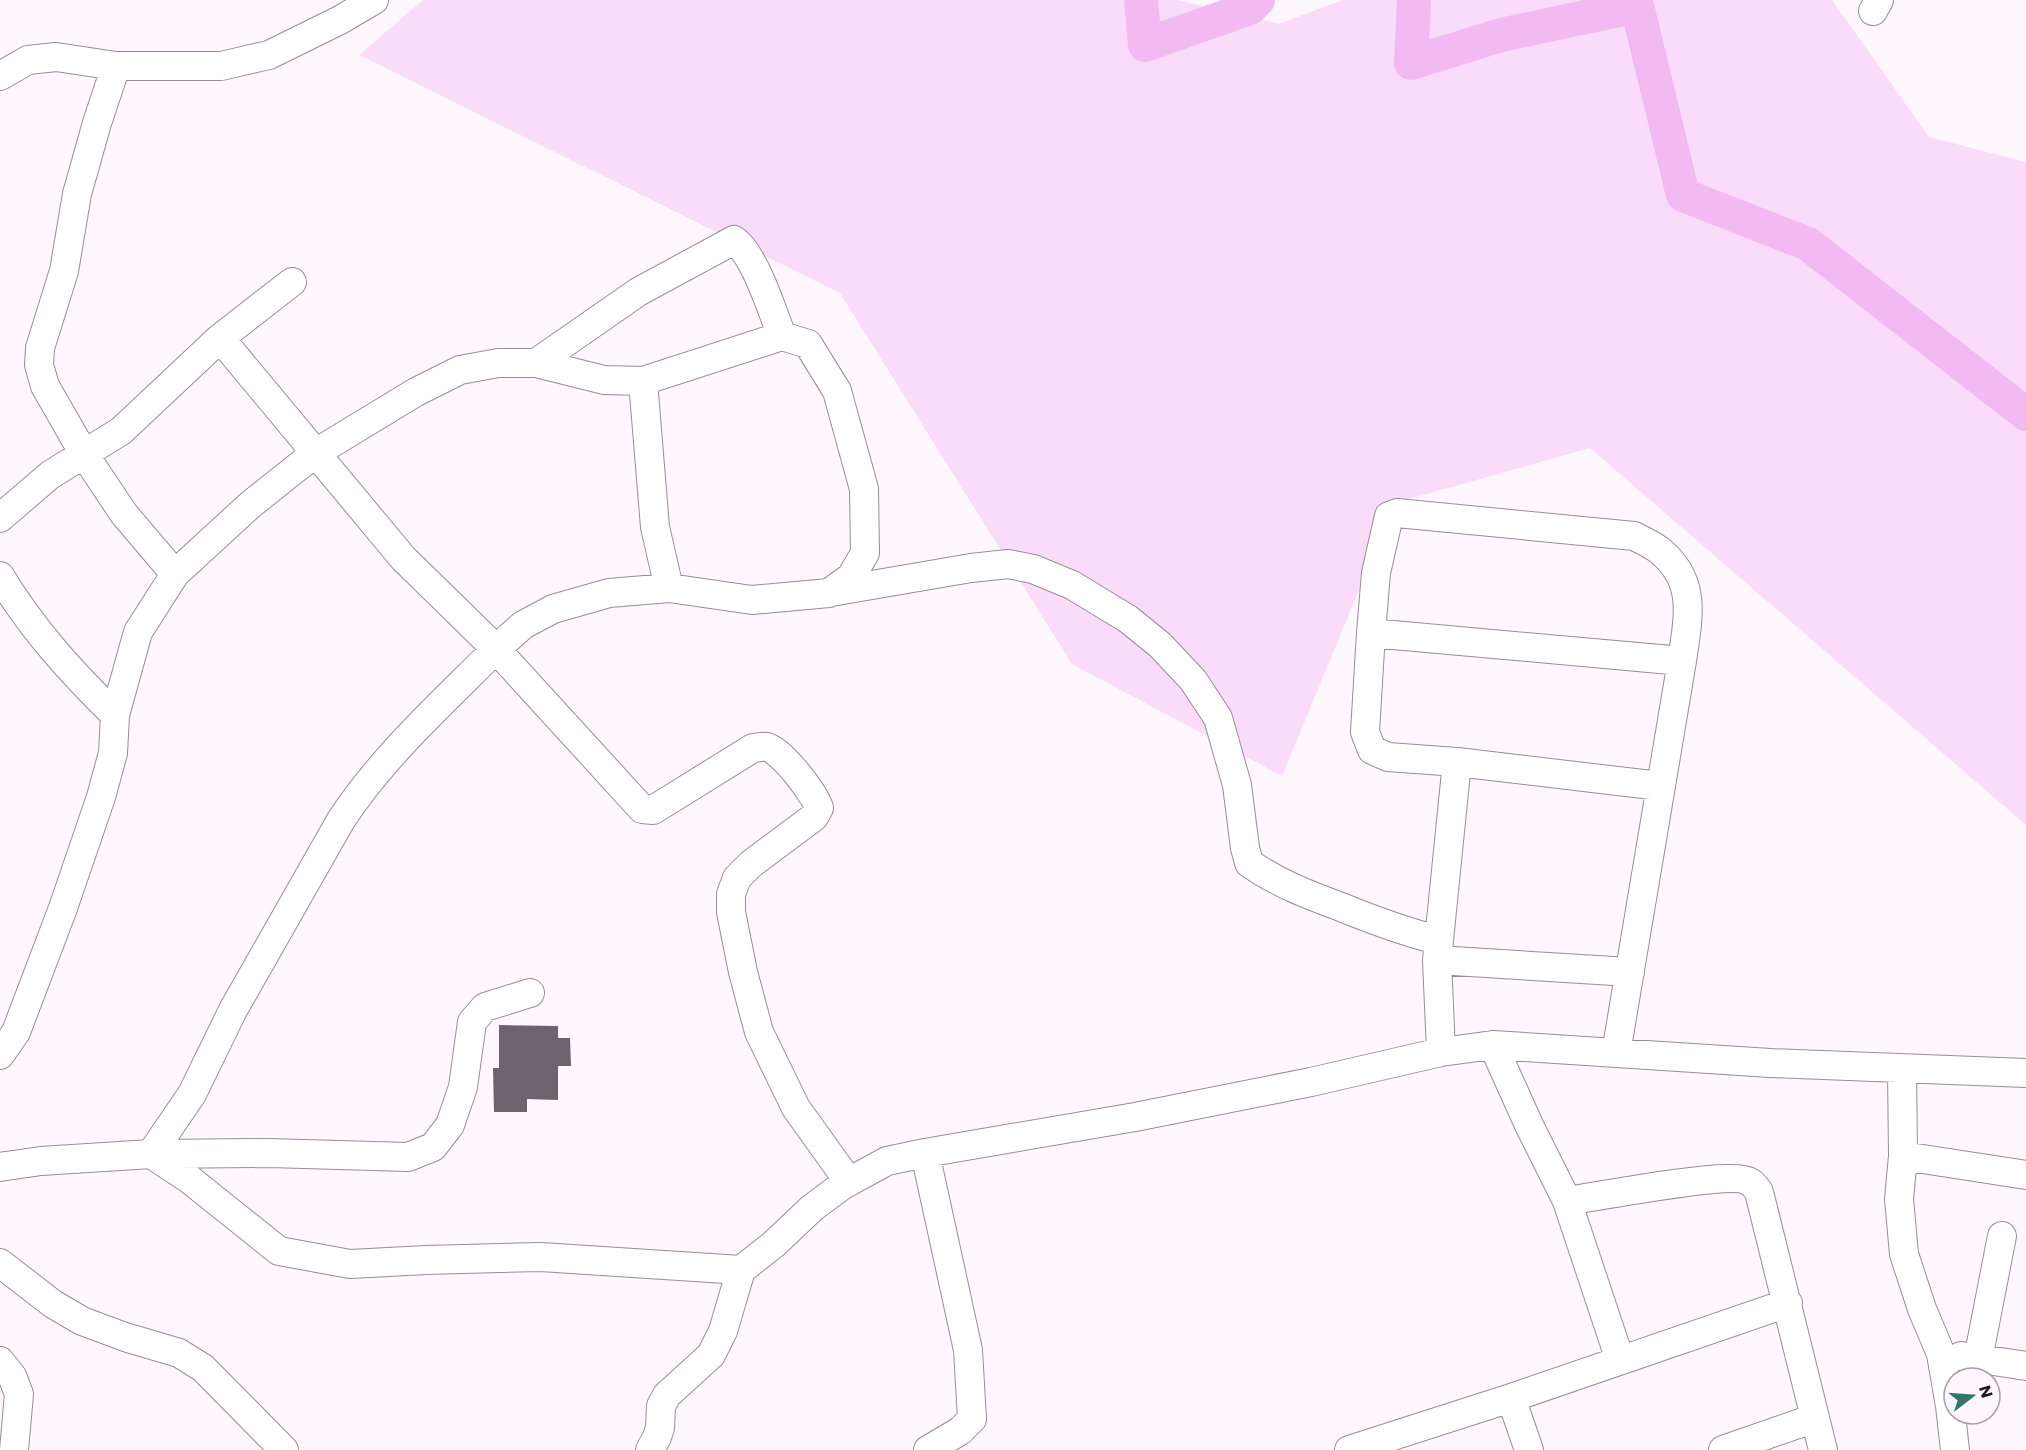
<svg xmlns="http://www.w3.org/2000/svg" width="2026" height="1450" font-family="Poppins,sans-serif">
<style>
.green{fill:#fadbf9}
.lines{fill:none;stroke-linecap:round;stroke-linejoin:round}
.river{stroke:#f3b9f3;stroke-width:34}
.building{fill:#6c636c}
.minor-casing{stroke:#978d97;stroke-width:30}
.minor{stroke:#fff;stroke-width:28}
</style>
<rect width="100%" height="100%" fill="#fef7fe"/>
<!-- green -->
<path class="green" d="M423 0H1178L1279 24 1342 0H1832L1929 137 2026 162V825L1590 448 1395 503 1282 776 1072 664 840 293 359 55Z"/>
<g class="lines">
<!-- river -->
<path class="river" d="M1141 0 1145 45 1250 8 1258 0
M1414 0 1411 63 1501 35 1637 6 1683 195 1808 244 2026 414"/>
</g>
<!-- building -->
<path class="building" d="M499 1025 558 1026V1038H570L571 1066H558V1100L527 1099V1112H494L493 1068H499Z"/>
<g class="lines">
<!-- minor casing -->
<g class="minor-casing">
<path id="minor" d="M1873 11 1879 0
M116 66H221L269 55 340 20 374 0
M0 76 28 60 56 57 116 66 97 123 77 194 64 271 40 348 39 365 45 386 84 454 124 514 175 574
M536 363 638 292 734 240C755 255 772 311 782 336
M643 381 655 527 669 588
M0 518 50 475 121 431 220 338 292 282
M0 576C32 629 71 672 115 715
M831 592 971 568 1008 564 1033 569 1072 585 1128 619 1160 645 1193 680 1218 718 1237 785 1245 848 1249 863C1277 883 1309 895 1341 907 1373 920 1405 932 1438 940
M1371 633 1682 661
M1437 960 1630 972
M1493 1045 1529 1125 1567 1201 1620 1360
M1441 1052 1437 960 1457 762
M1616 1053 1682 661C1688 618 1698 581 1659 550 1651 544 1642 540 1634 536L1397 513 1389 516 1376 573 1371 633 1365 732 1372 750 1388 757 1457 762 1660 786
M0 1055 16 1032 63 908 101 797 113 753 115 715 138 632 175 574 250 505 314 454 416 392 460 370 498 363H536L604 380 643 381 782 336 808 344 837 391 864 489 865 553 851 577 829 593 752 600 669 588 609 593 553 609 523 625 496 649 403 558 220 338
M1902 1069 1903 1156 1899 1199 1904 1254 1922 1309 1941 1354 1950 1406 1955 1450
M925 1153 968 1350 972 1419 960 1431 928 1450
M151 1154 189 1179 279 1251 350 1264 426 1260 541 1257 741 1270
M151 1154 269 1153 408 1157 433 1147 450 1125 463 1087 472 1022 485 1007 530 993
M1903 1156 2026 1175
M0 1167 41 1161 151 1154 192 1094 233 1010 341 820C383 756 442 703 496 649L642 809 653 810 753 748C757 748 763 746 767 747 782 751 815 794 819 808L814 817 751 864 737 878 731 894V912L743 972 759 1032 796 1108 849 1182
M1567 1201C1595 1197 1733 1170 1750 1182 1753 1184 1757 1189 1759 1192L1823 1450
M0 1263 53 1304 82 1321 125 1337 179 1353 203 1368 284 1450
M1961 1356 2026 1366
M1978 1359 2002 1236
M0 1361 12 1376 19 1394 14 1450
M1511 1398 1529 1450
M650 1450 657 1437 660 1428 661 1406 667 1395 711 1355 723 1331 741 1270 774 1244 812 1208 843 1185 887 1161 925 1153 1135 1117 1311 1082 1441 1052 1493 1045 1770 1063 2026 1073
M1349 1450 1511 1398 1788 1303
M1723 1450 1815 1418"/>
</g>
<!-- minor -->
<use href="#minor" class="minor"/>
</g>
<!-- north arrow -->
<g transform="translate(1972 1396) rotate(73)"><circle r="28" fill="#fef7fe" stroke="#a59fa5" stroke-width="1.5"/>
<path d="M0-4.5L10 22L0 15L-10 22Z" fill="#337567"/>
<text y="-9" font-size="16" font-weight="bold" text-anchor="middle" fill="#1f1b1f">N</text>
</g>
</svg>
